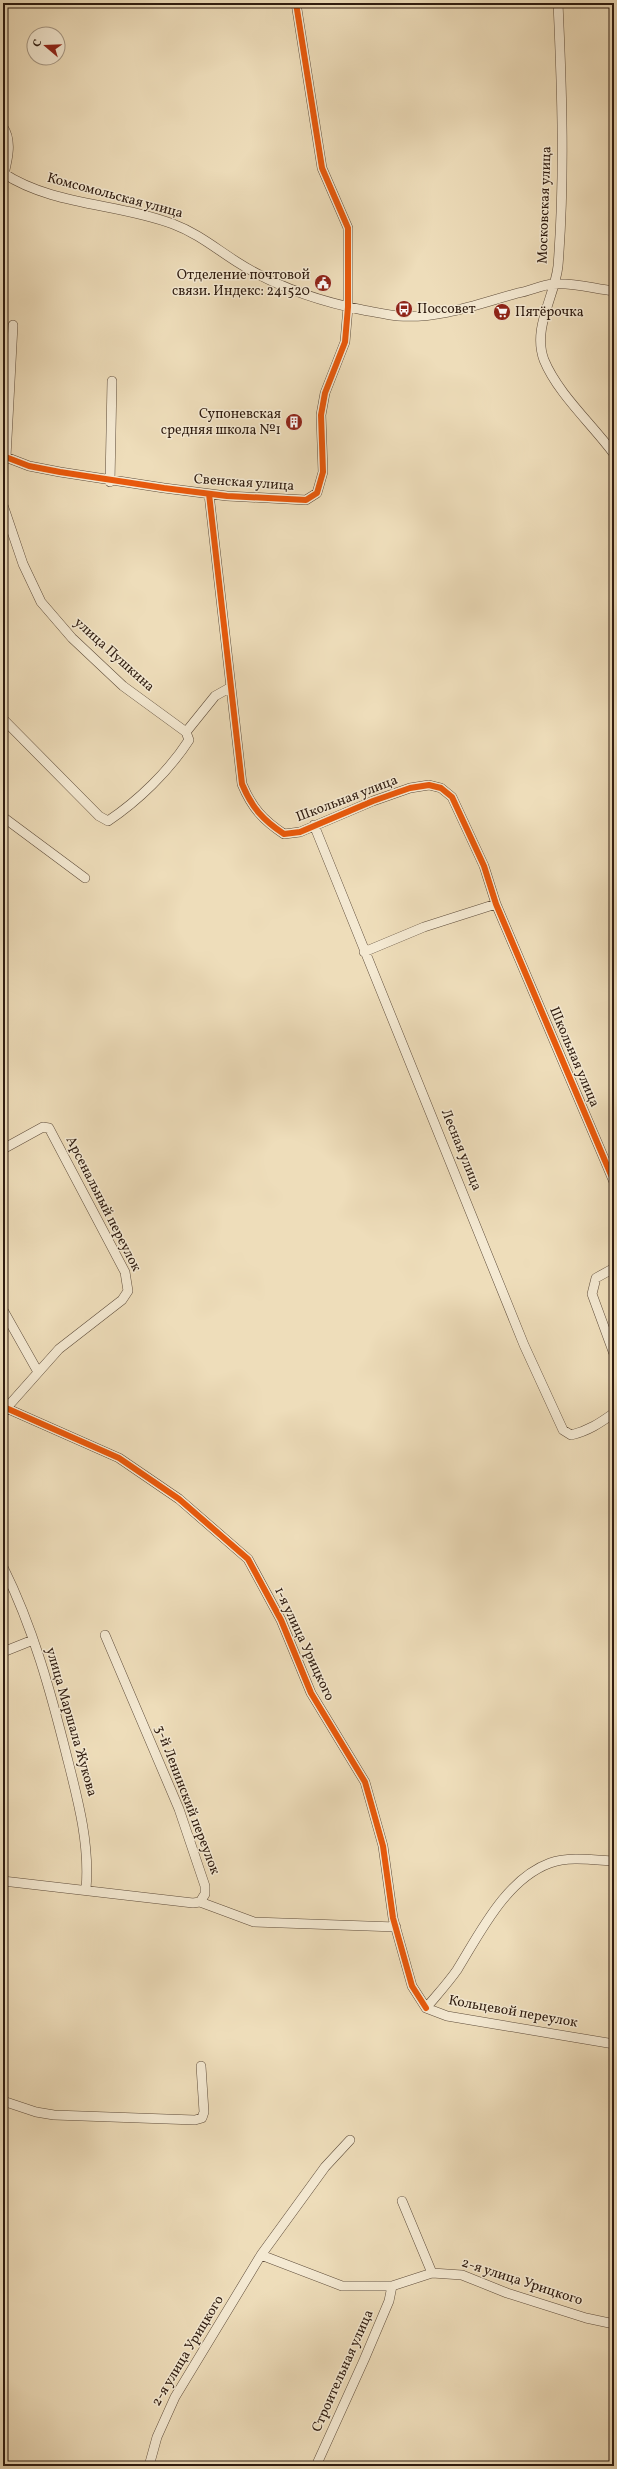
<svg xmlns="http://www.w3.org/2000/svg" width="617" height="2469" font-family="Vollkorn,serif">
<style>
.lines{fill:none;stroke-linecap:round;stroke-linejoin:round}
.street-casing{stroke:#5e4c3a;stroke-width:10}
.street{stroke:#f4e9d2;stroke-width:9}
.cycleway-casing{stroke:#f4e9d2;stroke-width:8}
.cycleway{stroke:#e8590c;stroke-width:6}
.labels{text-anchor:middle;dominant-baseline:central;stroke-width:3;stroke-linejoin:round;paint-order:stroke}
.street-label{font-size:14px;fill:#2e1b0f;stroke:#f4e9d2}
.poi-label{font-size:14px;fill:#2e1b0f;stroke:#f4e9d2;text-anchor:end}
</style>
<rect width="100%" height="100%" fill="#eeddba"/>
<filter id="stains"><feTurbulence type="fractalNoise" baseFrequency=".005" numOctaves="4"/><feColorMatrix values="0 0 0 0 .2 0 0 0 0 .09 0 0 0 0 .02 0 0 0 .5 -.17"/></filter>
<radialGradient id="worn" r=".72"><stop offset=".6" stop-color="#630" stop-opacity="0"/><stop offset="1" stop-color="#630" stop-opacity=".3"/></radialGradient>
<g class="lines">
<!-- street casing -->
<g class="street-casing">
<path id="street" d="M558 3C562 90 565 178 558 266 555 296 532 328 544 360 558 394 592 424 614 454
M3 127C12 140 8 158 4 174
M3 173C53 206 118 203 173 224 197 233 215 248 237 262 276 287 318 301 363 310 375 312 387 315 398 316 440 319 478 304 518 293 530 291 541 285 553 284 572 282 595 289 614 291
M3 456 29 466 60 472 164 488 227 496 306 500 317 493 323 472 321 415 325 393 345 342 348 307V228L322 168 296 3
M6 457 13 325
M110 482 112 381
M209 494 242 784C252 808 263 820 284 834L300 832 373 801 410 788 429 785 441 788 452 797 484 866 496 904 614 1182
M3 505 23 564 41 602 72 638 123 686 186 732 215 696 231 687
M3 719 99 816 108 821C138 801 169 771 189 740L186 732
M3 817 85 878
M314 825 524 1345 563 1430 571 1435C588 1431 600 1423 614 1413
M364 952 424 927 496 904
M3 1149 43 1127 49 1128 125 1272 128 1291 122 1300 59 1349 3 1412
M614 1268 596 1278 592 1294 614 1354
M3 1310 38 1372
M6 1408 119 1458 179 1499 248 1559 281 1620 311 1693 365 1782 383 1846 393 1918 412 1986 426 2008
M3 1567C33 1627 51 1693 67 1757 78 1800 90 1845 86 1889
M3 1652 33 1640
M3 1881 193 1903 200 1902 205 1894V1886L179 1809 105 1635
M200 1902 254 1922 396 1927
M426 2008C436 1996 448 1983 457 1970 480 1933 506 1879 550 1863 569 1856 594 1860 614 1861
M426 2008 447 2016 614 2044
M3 2101 36 2112 54 2115 195 2120 202 2118 204 2112 201 2066
M402 2201 432 2273
M261 2255 342 2286H392L432 2273 462 2275 507 2293 586 2318 614 2324
M149 2466 157 2437 175 2397 261 2255 325 2167 350 2140
M316 2466 364 2360 389 2301 392 2286"/>
</g>
<!-- street -->
<use href="#street" class="street"/>
<!-- cycleway casing -->
<g class="cycleway-casing">
<path id="cycleway" d="M3 456 29 466 60 472 164 488 227 496 306 500 317 493 323 472 321 415 325 393 345 342 348 307V228L322 168 296 3
M209 494 242 784C252 808 263 820 284 834L300 832 373 801 410 788 429 785 441 788 452 797 484 866 496 904 614 1182
M6 1408 119 1458 179 1499 248 1559 281 1620 311 1693 365 1782 383 1846 393 1918 412 1986 426 2008"/>
</g>
<!-- cycleway -->
<use href="#cycleway" class="cycleway"/>
</g>
<!-- icons -->
<defs>
<g id="civic-disc" transform="scale(0.9)"><circle r="9.5" fill="#8f2418" stroke="#f4e9d2"/><path d="M-.6-6.5H3V-4.5H.6V-3L4-1V1h2V6H-6V1h2V-1L-.6-3ZM-1.2 2.5V6h2.4V2.5Z" fill="#fff"/></g>
<g id="bus-disc" transform="scale(0.9)"><circle r="9.5" fill="#8f2418" stroke="#f4e9d2"/><path d="M-5-6H5V4H4V6H2V4H-2V6H-4V4H-5ZM-3.5-4V0h7V-4ZM-3.5 1.2v1.5H-2V1.2ZM2 1.2v1.5H3.5V1.2Z" fill="#fff"/></g>
<g id="supermarket-disc" transform="scale(0.9)"><circle r="9.5" fill="#8f2418" stroke="#f4e9d2"/><path d="M-6-5.5h2.5l.6 2H6L4.5 2H-2.5L-4.4-4H-6ZM-1.5 3.2a1.3 1.3 0 1 0 .1 0ZM3 3.2a1.3 1.3 0 1 0 .1 0Z" fill="#fff"/></g>
<g id="building-disc" transform="scale(0.9)"><circle r="9.5" fill="#8f2418" stroke="#f4e9d2"/><path d="M-4-6H4V6H1V3H-1V6H-4ZM-2.5-4.3h1.7v1.8h-1.7ZM.8-4.3h1.7v1.8H.8ZM-2.5-1h1.7V.8h-1.7ZM.8-1h1.7V.8H.8Z" fill="#fff"/></g>
</defs>
<g fill-rule="evenodd">
<use href="#civic-disc" x="323" y="283"/>
<use href="#bus-disc" x="404" y="309"/>
<use href="#supermarket-disc" x="502" y="312"/>
<use href="#building-disc" x="294" y="422"/>
</g>
<g class="labels">
<!-- street labels -->
<g class="street-label">
<text transform="translate(115 196) rotate(15)">Комсомольская улица</text>
<text transform="translate(545 205) rotate(-88)">Московская улица</text>
<text transform="translate(244 483) rotate(4)">Свенская улица</text>
<text transform="translate(114 655) rotate(42)">улица Пушкина</text>
<text transform="translate(347 799) rotate(-21)">Школьная улица</text>
<text transform="translate(574 1057) rotate(67)">Школьная улица</text>
<text transform="translate(461 1150) rotate(68)">Лесная улица</text>
<text transform="translate(103 1204) rotate(63)">Арсенальный переулок</text>
<text transform="translate(304 1644) rotate(65)">1-я улица Урицкого</text>
<text transform="translate(71 1722) rotate(74)">улица Маршала Жукова</text>
<text transform="translate(187 1800) rotate(69)">3-й Ленинский переулок</text>
<text transform="translate(513 2012) rotate(10)">Кольцевой переулок</text>
<text transform="translate(522 2282) rotate(18)">2-я улица Урицкого</text>
<text transform="translate(188 2351) rotate(-59)">2-я улица Урицкого</text>
<text transform="translate(343 2371) rotate(-66)">Строительная улица</text>
</g>
<!-- poi labels -->
<g class="poi-label">
<text x="310" y="275">Отделение почтовой<tspan x="310" dy="16">связи. Индекс: 241520</tspan></text>
<text x="417" y="309" text-anchor="start">Поссовет</text>
<text x="515" y="312" text-anchor="start">Пятёрочка</text>
<text x="281" y="414">Супоневская<tspan x="281" dy="16">средняя школа №1</tspan></text>
</g>
</g>
<!-- margin -->
<rect width="617" height="2469" fill="none" stroke="#eeddba" stroke-width="16"/>
<rect x="4" y="4" width="609" height="2461" fill="none" stroke="#2e1b0f" stroke-width="2"/>
<rect x="8" y="8" width="601" height="2453" fill="none" stroke="#2e1b0f"/>
<!-- north arrow -->
<g transform="translate(46 46) rotate(289)"><circle r="19" fill="#f4e9d2" stroke="#a59784"/>
<path d="M0-3L7 15L0 10L-7 15Z" fill="#8f2418"/>
<text y="-6" font-size="11" font-weight="bold" text-anchor="middle" fill="#2e1b0f">С</text>
</g>
<rect width="100%" height="100%" filter="url(#stains)"/>
<rect width="100%" height="100%" fill="url(#worn)"/>
</svg>
